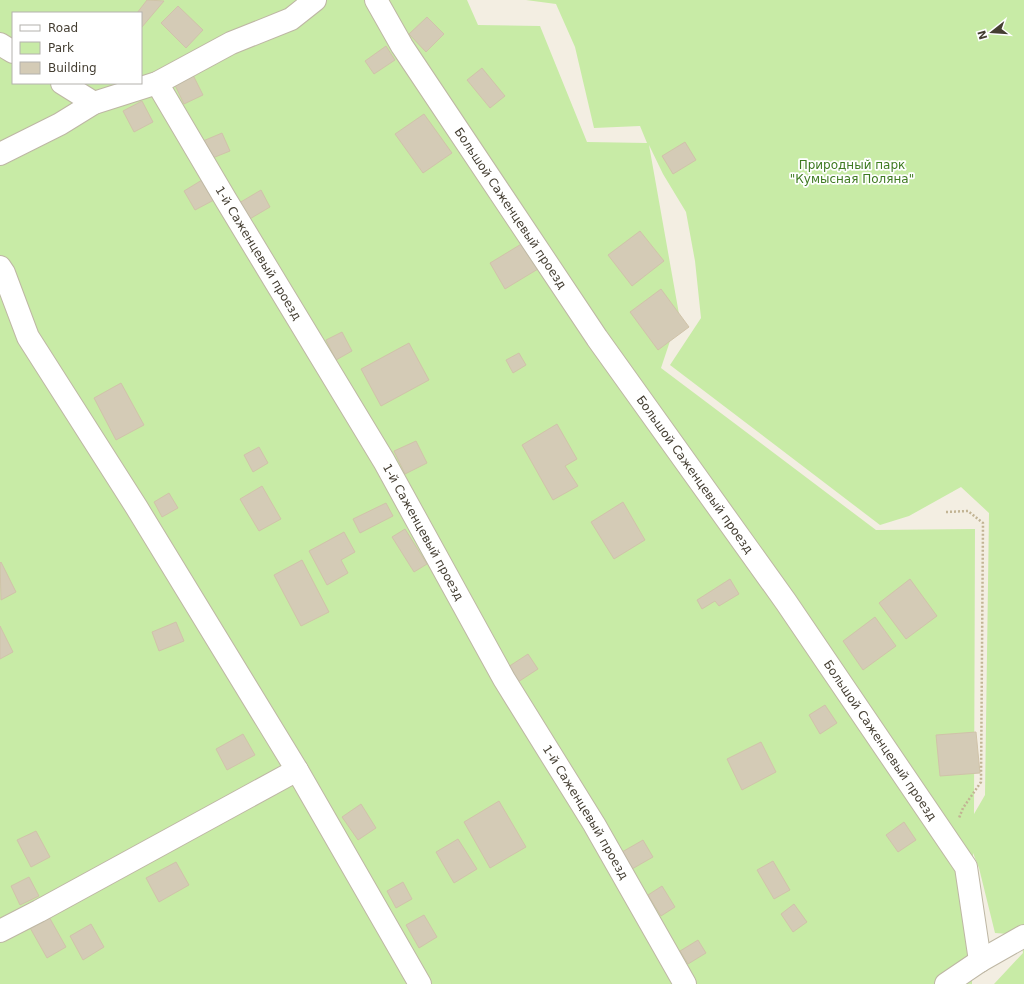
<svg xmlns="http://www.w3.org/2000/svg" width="1024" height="984" font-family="'DejaVu Sans',sans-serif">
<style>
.green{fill:#c8eba6;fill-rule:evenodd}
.building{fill:#d4cbb6;stroke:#d0c3a9}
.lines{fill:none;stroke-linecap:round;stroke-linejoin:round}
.minor-casing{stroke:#beb7a4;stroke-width:24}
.path{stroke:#c2b494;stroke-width:2.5;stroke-dasharray:2 2;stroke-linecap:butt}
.minor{stroke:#fff;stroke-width:22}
.labels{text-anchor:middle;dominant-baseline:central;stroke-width:3.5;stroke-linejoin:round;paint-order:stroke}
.park-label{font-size:12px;fill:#3e7a21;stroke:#fff}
.street-label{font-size:12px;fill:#443e32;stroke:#fff}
</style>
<rect width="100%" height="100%" fill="#f3eee2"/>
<!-- green -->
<path class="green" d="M0 0H467L478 25 540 26 587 142 647 143 640 126 594 128 575 47 556 4 526 0H1024V984H994L1023 953 1021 935 995 933 979 868 973 853 972 984H0ZM13 13H141V83H13ZM649 145 663 174 686 212 695 261 701 318 670 365 880 525 909 516 961 487 989 513 985 795 974 814 975 529 876 530 661 368 679 314Z"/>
<!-- building -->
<path class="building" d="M147 0 164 1 142 27 141 26V13H137Z
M178 6 203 30 186 48 161 23Z
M427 17 444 34 426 52 409 34Z
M386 46 395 60 374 74 365 61Z
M482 68 505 96 490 108 467 80Z
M192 73 203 95 184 104 174 83Z
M142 101 153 122 134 132 123 111Z
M424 114 452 153 423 173 395 134Z
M222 133 230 151 210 159 203 141Z
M685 142 696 160 673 174 662 156Z
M202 180 214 200 195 210 184 191Z
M261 190 270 207 248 220 239 203Z
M640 231 664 261 632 286 608 255Z
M523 243 538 269 505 289 490 263Z
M661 289 689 327 658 350 630 312Z
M342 332 352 351 336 360 326 340Z
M409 343 429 380 381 406 361 369Z
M519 353 526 365 513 373 506 360Z
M121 383 144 425 116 440 94 398Z
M557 424 577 459 565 466 578 486 553 500 522 445Z
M416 441 427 463 405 474 394 451Z
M259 447 268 463 253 472 244 455Z
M262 486 281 519 259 531 240 499Z
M169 493 178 508 162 517 154 502Z
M623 502 645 540 614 559 591 522Z
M386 503 393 516 360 533 353 519Z
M405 529 427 564 414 572 392 537Z
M344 532 355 552 341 560 348 573 327 585 309 551Z
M302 560 329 612 301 626 274 575Z
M1 562 16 592 1 600 0 563Z
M730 579 739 594 719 606 715 601 702 609 697 600Z
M910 579 937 616 906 639 879 603Z
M875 617 896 646 863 670 843 641Z
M176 622 184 641 159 651 152 632Z
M0 626 13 652 0 659Z
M528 654 538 669 518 682 508 667Z
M825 705 837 723 820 734 809 715Z
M976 732 980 773 940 776 936 735Z
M243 734 255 755 227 770 216 749Z
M761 742 776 772 742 790 727 759Z
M499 801 526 847 490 868 464 822Z
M361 804 376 828 358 840 342 817Z
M904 822 916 840 898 852 886 835Z
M36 831 50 857 31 867 17 840Z
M458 839 477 869 454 883 436 852Z
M643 840 653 857 632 869 622 852Z
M773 861 790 890 774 899 757 870Z
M176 862 189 885 159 902 146 878Z
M29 877 39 896 20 905 11 886Z
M403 882 412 899 396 908 387 891Z
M662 886 675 907 661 916 648 895Z
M794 904 807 922 793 932 781 914Z
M48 915 66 947 47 958 29 926Z
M424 915 437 937 419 948 406 925Z
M91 924 104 947 83 960 70 936Z
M698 940 706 953 688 964 680 951Z"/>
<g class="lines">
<!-- minor casing -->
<g class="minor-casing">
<g id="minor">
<path id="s1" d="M376 0 402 46 597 338 786 602 966 867 980 961"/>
<path d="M0 44 13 52"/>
<path d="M62 83 94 103"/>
<path id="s2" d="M157 83 226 200 384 461 504 679 594 824 685 984"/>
<path d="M0 154 60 124 94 103 157 83 231 43 291 19 315 0"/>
<path d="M0 267 4 273 28 337 137 508 297 770 420 984"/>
<path d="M0 931 39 911 297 770"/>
<path d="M946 984 980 961 1024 936"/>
</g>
</g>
<!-- path -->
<path class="path" d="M946 512 968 511 983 523 981 782 963 808 959 818"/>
<!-- minor -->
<use href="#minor" class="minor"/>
</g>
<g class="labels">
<!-- park labels -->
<g class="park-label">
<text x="852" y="165">Природный парк<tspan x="852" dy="14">"Кумысная Поляна"</tspan></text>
</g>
<!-- street labels -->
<g class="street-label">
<text stroke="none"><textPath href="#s1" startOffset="248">Большой Саженцевый проезд</textPath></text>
<text stroke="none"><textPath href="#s2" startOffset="198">1-й Саженцевый проезд</textPath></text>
<text stroke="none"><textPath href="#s1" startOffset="572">Большой Саженцевый проезд</textPath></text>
<text stroke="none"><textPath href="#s2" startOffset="522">1-й Саженцевый проезд</textPath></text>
<text stroke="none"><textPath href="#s1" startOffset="896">Большой Саженцевый проезд</textPath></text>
<text stroke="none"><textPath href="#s2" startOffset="846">1-й Саженцевый проезд</textPath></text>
</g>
</g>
<!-- legend -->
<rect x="12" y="12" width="130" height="72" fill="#ffffff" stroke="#b4b2ad"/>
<rect x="20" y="25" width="20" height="6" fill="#ffffff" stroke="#b4b2ad"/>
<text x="48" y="32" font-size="12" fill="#443e32">Road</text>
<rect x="20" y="42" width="20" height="12" fill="#c8eba6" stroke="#b4b2ad"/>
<text x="48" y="52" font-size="12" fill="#443e32">Park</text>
<rect x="20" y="62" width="20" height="12" fill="#d4cbb6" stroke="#b4b2ad"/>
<text x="48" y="72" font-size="12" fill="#443e32">Building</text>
<!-- north arrow -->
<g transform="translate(992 32) rotate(253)" stroke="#ffffff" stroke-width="3" paint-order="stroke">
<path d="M0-3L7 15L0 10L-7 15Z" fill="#443e32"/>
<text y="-6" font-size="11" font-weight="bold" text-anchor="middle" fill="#443e32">N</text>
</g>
</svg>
